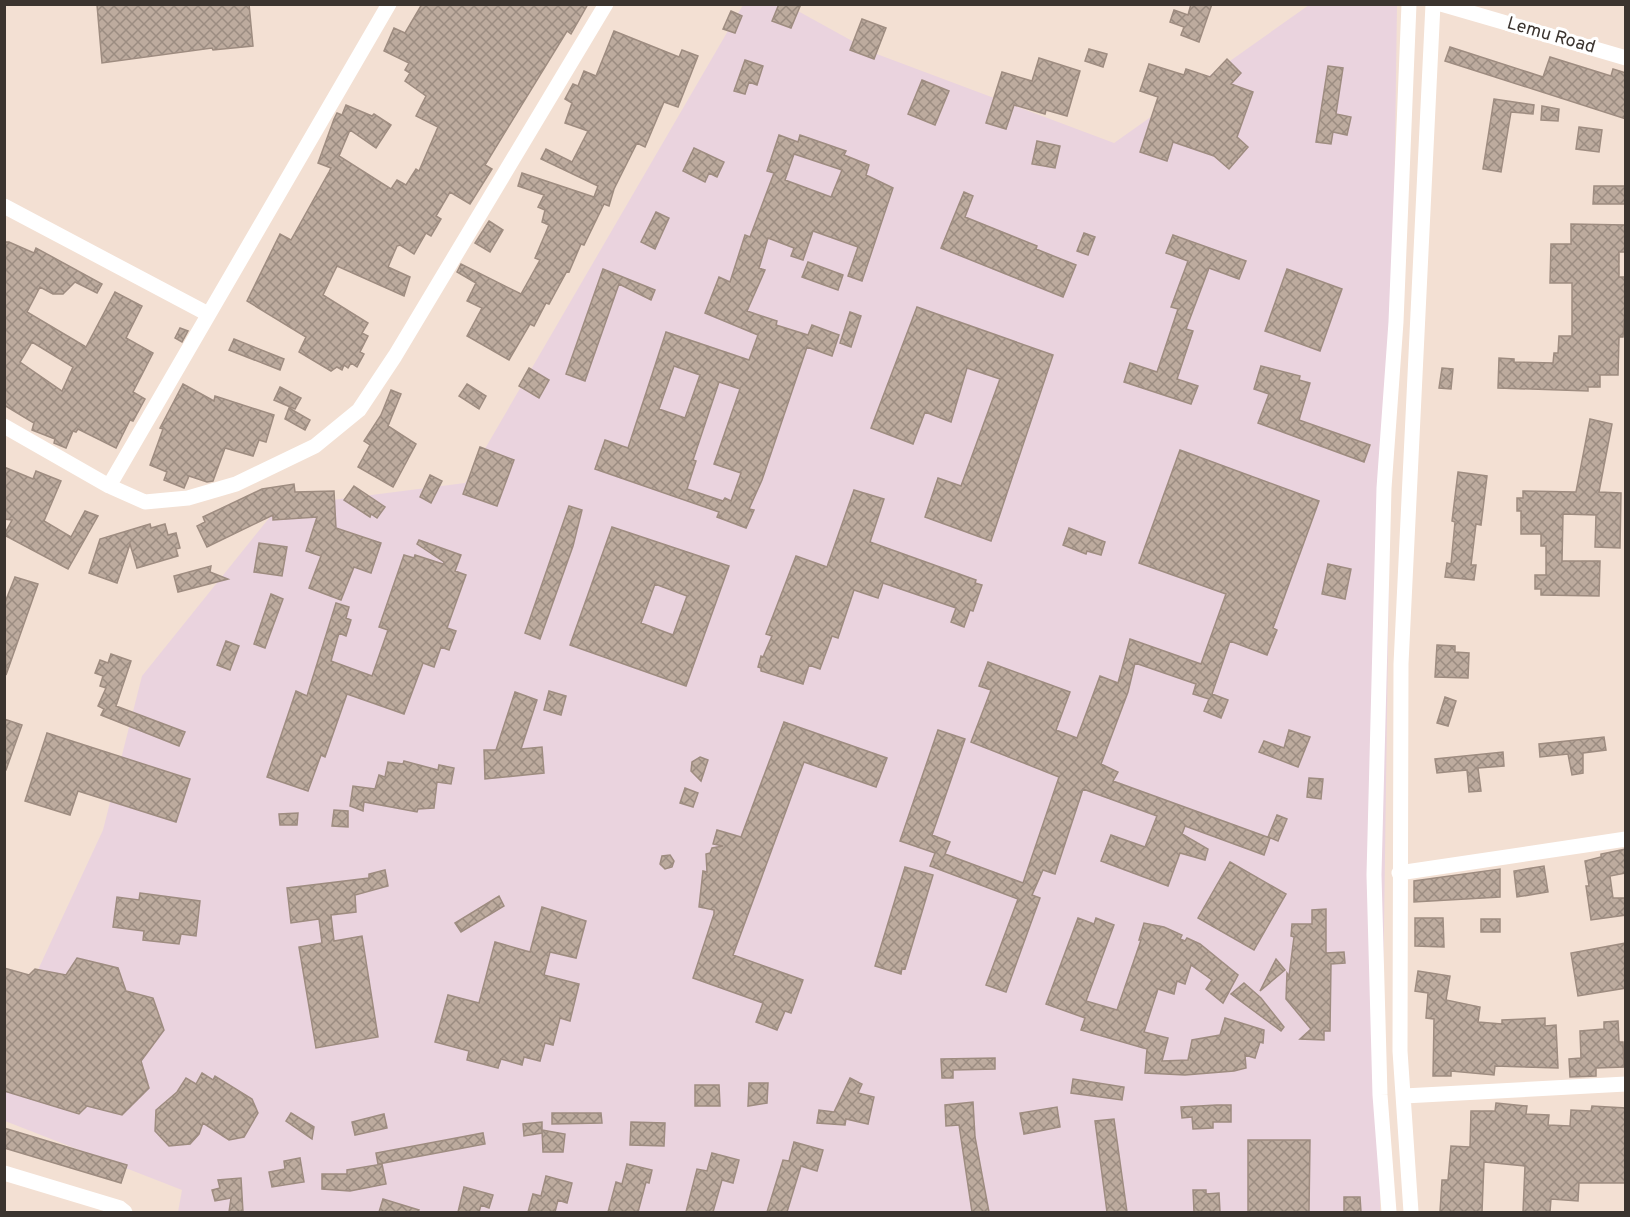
<svg xmlns="http://www.w3.org/2000/svg" width="1630" height="1217" font-family="Overpass,sans-serif">
<style>
.education{fill:#ead3de}
.building{fill:url(#building-cross-hatch);stroke:#9e8c80;stroke-width:1.5;fill-rule:evenodd}
.lines{fill:none;stroke-linecap:round;stroke-linejoin:round}
.minor{stroke:#fff;stroke-width:15}
.labels{text-anchor:middle;dominant-baseline:central;stroke-width:6;stroke-linejoin:round;paint-order:stroke}
.street-label{font-size:18px;fill:#3b342f;stroke:#fff}
</style>
<defs>
<pattern id="building-cross-hatch" width="8" height="8" patternUnits="userSpaceOnUse" patternTransform="scale(1.5)"><rect width="8" height="8" fill="#bdab9e"/><path d="M0 0l8 8M0 8l8-8" fill="none" stroke="#9b8c81"/></pattern>
</defs>
<rect width="100%" height="100%" fill="#f3e0d3"/>
<!-- education -->
<path class="education" d="M743 5H787L874 53 1114 143 1309 5H1397L1380 1212H178L182 1190 5 1121 4 1043 103 830 142 676 278 507 465 483Z"/>
<!-- building -->
<path class="building" d="M103 4H249L253 46 213 50 212 48 102 63 97 5Z
M422 4H588L571 34 567 31 485 165 492 169 470 204 450 192 436 216 441 219 431 236 426 233 414 254 400 245 397 246 388 267 410 277 404 296 337 266 323 295 368 323 362 333 368 336 360 352 364 354 357 367 351 363 348 368 344 365 342 370 337 367 331 371 299 352 306 337 247 301 280 234 291 240 329 172 331 168 318 163 334 119 337 113 342 115 346 105 372 116 374 114 391 125 376 148 350 130 339 156 391 189 397 180 406 185 416 169 419 171 438 127 416 116 426 96 405 81 410 73 405 70 409 63 384 51 394 28 405 33Z
M779 4H801L791 28 772 21Z
M1191 4H1212L1199 42 1181 35 1184 27 1170 22 1174 10 1188 15Z
M731 11 742 16 735 33 723 29Z
M862 19 886 28 874 59 850 50Z
M614 31 679 57 682 50 698 56 678 107 664 102 645 147 637 143 614 189 609 206 604 204 584 245 581 244 569 272 567 271 549 304 546 303 534 326 530 324 509 360 467 336 482 308 467 301 476 283 457 272 461 264 521 294 540 260 535 258 549 225 542 222 545 210 538 207 544 195 518 186 522 173 594 197 598 186 541 159 546 149 572 162 588 131 565 123 572 103 565 99 573 84 578 86 584 71 596 76Z
M1450 47 1543 77 1550 57 1611 76 1613 69 1626 73V119L1445 61Z
M1089 49 1107 54 1103 67 1085 61Z
M1039 58 1080 71 1067 116 1046 110 1045 114 1014 105 1006 129 986 123 1002 72 1032 81Z
M1227 59 1241 73 1231 84 1253 92 1237 137 1248 147 1229 169 1214 156 1173 142 1167 161 1140 152 1158 97 1140 91 1149 64 1184 75 1186 69 1210 77Z
M745 60 763 66 757 85 749 82 745 94 734 91Z
M1328 66 1343 68 1336 114 1351 117 1347 135 1333 132 1331 144 1316 142Z
M922 80 949 91 935 125 908 114Z
M1494 99 1534 105 1533 114 1511 112 1501 172 1483 169Z
M1542 106 1559 109 1558 121 1541 120Z
M1579 127 1602 130 1599 152 1576 149Z
M779 135 798 142 800 135 846 151 844 155 869 165 866 175 893 188 862 281 848 276 858 247 813 231 803 260 791 256 794 248 768 238 759 268 765 270 747 311 777 321 776 325 808 335 812 325 839 335 832 356 807 347 762 480 749 509 754 510 746 528 717 517 719 512 595 469 605 440 628 448 666 332 749 360 758 335 705 313 719 277 730 282 745 235 750 237 774 173 767 171ZM794 154 842 170 831 197 785 180ZM674 366 700 375 685 418 659 409ZM719 382 740 389 714 464 741 473 731 501 725 498 723 501 687 489 696 461 693 460Z
M1037 141 1060 146 1055 168 1032 164Z
M694 148 724 162 717 177 709 173 705 182 683 171Z
M1594 186H1626V204H1593Z
M964 192 973 196 965 217 1037 246 1036 249 1076 265 1063 297 941 248Z
M656 212 669 218 655 249 641 242Z
M489 221 503 230 490 252 475 243Z
M1571 224 1626 225V252H1619V277H1626V298L1623 337H1619L1618 375H1600V387H1588V391L1498 388 1499 358 1514 359V362L1553 363 1554 353H1558L1559 336H1572V283H1550L1551 244H1571Z
M1084 233 1095 237 1088 255 1077 251Z
M1173 235 1246 261 1239 279 1209 268 1186 329 1193 331 1177 379 1198 386 1191 404 1124 382 1130 363 1157 372 1178 309 1171 307 1188 261 1166 253Z
M4 242H9L34 253 36 248 102 284 97 293 75 282 63 294H53L40 287 27 312 86 347 115 292 142 306 126 338 153 353 133 392 145 399 133 421 130 420 116 448 78 429 76 432 73 431 66 448 54 443 55 439 32 430 34 423 4 405ZM32 342 73 367 62 391 20 362Z
M808 262 843 275 838 290 802 277Z
M603 269 655 290 651 300 619 284 585 381 566 374Z
M1287 269 1342 289 1320 351 1265 331Z
M917 307 1053 355 991 541 925 517 938 478 961 486 1000 379 967 368 951 422 925 412 913 444 871 428Z
M850 312 861 316 851 347 840 343Z
M180 328 188 331 182 342 175 338Z
M234 339 284 359 280 370 229 350Z
M1261 366 1300 376 1299 380 1310 383 1299 420 1370 445 1364 462 1258 423 1269 394 1254 389Z
M529 368 549 380 539 398 519 386Z
M1442 368 1453 369 1451 389 1439 388Z
M183 384 214 401 215 396 274 415 266 442 259 440 253 456 225 448 213 481 207 482 189 476 184 488 164 480 167 472 150 465 163 429 160 428Z
M467 384 486 396 479 409 459 396Z
M280 387 301 398 295 409 274 400Z
M391 390 401 394 388 426 416 444 393 487 358 467 370 445 364 441 381 415Z
M289 408 310 420 305 430 285 419Z
M1590 419 1612 424 1599 492 1621 493 1620 548 1595 547 1596 515 1563 514 1562 561H1600L1599 596 1541 595V589H1535V575H1546V546H1541V534H1521V511H1517V498H1523V491L1576 492Z
M480 447 514 460 497 506 463 494Z
M1180 450 1319 501 1273 628 1277 630 1267 655 1230 641 1212 694 1228 700 1221 718 1204 711 1209 699 1193 694 1196 684 1135 663 1128 692 1101 764 1118 772 1113 781 1270 838 1264 855 1185 826 1182 834 1208 849 1205 860 1180 853 1168 886 1101 861 1111 835 1145 847 1157 816 1083 789 1055 874 1043 870 1032 895 1040 898 1006 992 986 985 1018 899 930 866 935 853 900 841 938 730 965 739 932 835 950 842 945 854 1023 883 1059 777 971 742 991 690 979 686 988 662 1070 692 1056 730 1077 738 1100 676 1118 683 1130 639 1201 664 1226 594 1139 563Z
M4 467 33 479 36 471 61 481 44 521 71 537 85 511 98 516 68 569 4 535 12 520 4 519Z
M1458 472 1487 476 1481 525 1476 524 1471 565H1476L1474 580 1445 577 1447 563 1451 564 1455 522 1452 521Z
M430 475 442 481 431 503 420 497Z
M294 484 295 492 334 491 336 528 381 543 371 573 354 567 341 600 309 588 321 556 306 551 317 517 273 520V515L207 547 197 526 205 522 203 517 262 489Z
M354 486 385 507 377 518 371 514 370 517 344 500Z
M854 490 884 499 870 542 976 580 975 583 982 585 973 611 970 610 964 627 951 622 956 608 883 583 878 598 854 590 838 638 832 636 820 669 809 665 803 684 761 671V668L758 667 761 656 763 657 772 636 766 634 796 556 827 567Z
M569 506 582 510 573 546 540 639 525 633Z
M150 524 151 528 165 524 168 535 176 533 180 548 176 549 178 556 137 568 130 544 117 583 89 573 100 539Z
M612 527 729 566 686 686 570 645ZM655 584 687 596 673 635 641 623Z
M1069 528 1105 542 1101 555 1087 551 1086 554 1063 545Z
M419 540 461 555 455 571 466 575 447 628 456 631 449 650 441 647 434 667 423 663 404 714 347 694 325 757 321 755 308 791 267 777 296 691 307 696 336 603 349 607 346 618 351 620 346 636 339 633 331 661 372 676 388 630 379 627 404 555 414 558 415 555 443 564 444 562 417 544Z
M259 543 287 547 282 576 254 572Z
M1328 564 1351 569 1345 599 1322 594Z
M211 566 210 572 228 579 178 592 174 576Z
M15 577 38 584 6 675 4 605Z
M271 594 283 599 265 648 254 644Z
M226 641 239 646 230 670 217 665Z
M1437 645 1455 646V652L1469 653 1468 678 1435 677Z
M111 654 131 661 116 706 185 732 179 746 101 715 104 709 98 706 106 688 100 686 103 676 95 673 100 660 108 663Z
M549 691 566 696 561 715 544 710Z
M515 692 537 700 521 749 542 747 544 773 485 779 484 750H496Z
M1445 697 1456 701 1448 726 1437 723Z
M4 719 22 725 6 770H4Z
M784 722 887 758 876 787 804 762 733 955 803 980 791 1013 785 1011 777 1030 756 1022 763 1003 693 978 714 914V910L699 907 703 871 707 872 706 854 710 853 712 848 723 846 713 844 717 830 741 837Z
M1289 730 1310 737 1298 767 1259 752 1264 741 1284 748Z
M47 733 190 779 176 822 78 791 70 815 25 801Z
M1604 737 1606 750 1583 753V773L1572 775 1568 754 1540 757 1539 744Z
M1503 752 1504 766 1478 768 1481 791 1469 792 1467 770 1437 773 1435 759Z
M700 757 708 760 701 781 691 771 692 762Z
M404 761 438 770 439 765 454 768 451 784 437 782 434 808 418 809 417 812 364 802 363 811 350 806 353 786 375 789 379 775 385 777 388 762 403 764Z
M1309 778 1323 779 1321 799 1307 797Z
M685 788 698 793 693 807 680 803Z
M334 810 348 811V827L332 826Z
M298 813 297 825H280L279 814Z
M1277 815 1287 819 1278 841 1268 837Z
M1626 849V873L1610 876 1613 898H1626V915L1591 920 1586 886H1589L1585 861 1601 857V854Z
M670 855 674 861 672 867 665 869 660 864 662 856Z
M1230 862 1286 894 1254 950 1198 918Z
M1544 866 1548 892 1517 897 1514 871Z
M905 867 933 875 905 969 902 968 901 974 875 966Z
M1500 869V897L1414 902V881Z
M385 870 388 886 355 895 356 912 331 915 334 941 362 936 378 1037 316 1048 299 947 322 943 319 919 291 923 287 888 369 878V874Z
M140 893 200 901 196 936 181 934 179 944 143 940 144 931 113 927 117 897 139 900Z
M499 896 504 906 461 932 455 923Z
M542 907 586 921 576 958 550 952 544 975 579 984 570 1021 560 1018 553 1045 545 1043 540 1061 524 1057 522 1065 501 1059 498 1068 467 1060 469 1051 435 1042 448 995 479 1003 495 942 530 952Z
M1326 909V953L1344 952 1345 963 1331 964 1330 1031H1324V1040L1300 1039 1311 1029 1286 999 1287 973 1289 976 1294 937 1291 936 1292 924H1312V910Z
M1078 918 1094 924 1096 918 1114 925 1086 1001 1117 1010 1141 940H1139L1144 923 1164 927 1182 935 1180 939 1185 941 1187 938 1200 944 1238 975 1223 1003 1206 989 1212 980 1191 965 1185 984 1177 981 1174 994 1158 989 1144 1032 1168 1038 1162 1061 1188 1060 1192 1040 1220 1035 1225 1018 1264 1030 1263 1043 1260 1042 1255 1058 1245 1055 1246 1068 1234 1071 1185 1075 1145 1073 1147 1049 1081 1030 1085 1018 1046 1004Z
M1415 918H1443L1444 947 1415 946Z
M1481 919H1500V932H1481Z
M1626 943V988L1578 996 1571 953Z
M77 958 118 968 126 991 153 998 164 1030 141 1061 149 1088 122 1115 87 1106 79 1114 4 1091V968L29 975 35 969 66 975Z
M1276 959 1285 970 1260 991Z
M1418 971 1450 976 1446 1000 1480 1007 1478 1022 1502 1024V1020L1545 1018V1026L1556 1025 1558 1068 1495 1066 1494 1075 1451 1071V1076H1433L1434 1019 1426 1018 1428 993 1415 991Z
M1244 983 1261 998 1284 1027 1281 1031 1231 994Z
M1618 1021 1619 1042H1623L1624 1067 1596 1068V1076L1570 1077 1569 1059 1581 1058 1580 1031 1604 1029V1022Z
M995 1058V1069L953 1070V1078H942L941 1059Z
M202 1073 213 1080 215 1076 252 1099 258 1113 244 1137 229 1140 203 1123 199 1134 190 1144 169 1146 155 1131 156 1110 177 1092 186 1078 196 1084Z
M850 1078 862 1084 858 1093 874 1097 868 1124 846 1119 845 1125 817 1123 819 1110 834 1112Z
M1073 1079 1124 1087 1122 1100 1071 1093Z
M749 1083H768L767 1103 748 1106Z
M695 1085H719L720 1106H695Z
M973 1102 975 1137 989 1212H972L959 1125 946 1126 945 1105Z
M1496 1103 1527 1106 1526 1114 1549 1115 1548 1125 1570 1126 1571 1110 1591 1111 1592 1106 1626 1108V1183H1579L1578 1201 1551 1199 1550 1212H1523L1525 1166 1484 1162 1482 1212H1440L1442 1180H1448L1451 1146 1470 1147 1471 1111H1495Z
M1217 1105H1231V1122H1213V1128L1193 1129 1192 1117 1182 1118 1181 1107Z
M1057 1107 1060 1127 1024 1134 1020 1113Z
M291 1113 314 1127 312 1139 286 1121Z
M552 1113H601L602 1123 552 1124Z
M384 1114 387 1128 355 1135 352 1122Z
M1114 1119 1127 1212H1107L1095 1121Z
M542 1122V1133L524 1136 523 1124Z
M631 1122 665 1123 664 1146 630 1145Z
M4 1128 127 1165 121 1183 4 1148Z
M542 1130 565 1134 563 1152H543Z
M483 1133 485 1144 378 1164 376 1153Z
M1248 1140H1310L1309 1212H1248Z
M794 1142 823 1150 817 1171 801 1166 787 1212H767L783 1160 789 1161Z
M712 1153 739 1160 733 1183 722 1180 713 1212H686L697 1169 707 1171Z
M300 1158 304 1182 272 1187 269 1172 285 1169 284 1161Z
M382 1164 386 1184 350 1191 322 1189V1174H347V1170Z
M627 1164 652 1170 649 1183 646 1182 638 1212H608L616 1182 622 1184Z
M546 1176 572 1183 567 1203 558 1200 555 1212H528L533 1194 541 1196Z
M241 1178 243 1212H229L231 1198 215 1201 212 1190 220 1188 218 1180Z
M464 1187 493 1195 489 1208 481 1205 479 1212H458Z
M1193 1190H1206V1194L1219 1193 1220 1212H1194Z
M1344 1197H1360L1361 1212H1344Z
M383 1199 419 1210 418 1212H379Z"/>
<g class="lines">
<!-- minor -->
<path class="minor" d="M1441 4 1626 58
M4 206 208 314
M4 426 109 486 145 502 188 498 236 484 315 446 359 410 395 356 606 4
M109 486 389 4
M1399 873 1626 839
M1404 1096 1626 1084
M4 1173 120 1208 125 1212
M1389 1212 1380 1095 1374 875 1384 488 1396 322 1409 4
M1411 1212 1400 1051 1401 664 1433 4"/>
</g>
<g class="labels">
<!-- street labels -->
<g class="street-label">
<text transform="translate(1551 36) rotate(16)">Lemu Road</text>
</g>
</g>
<!-- border -->
<rect width="1630" height="1217" fill="none" stroke="#3b342f" stroke-width="12"/>
</svg>
